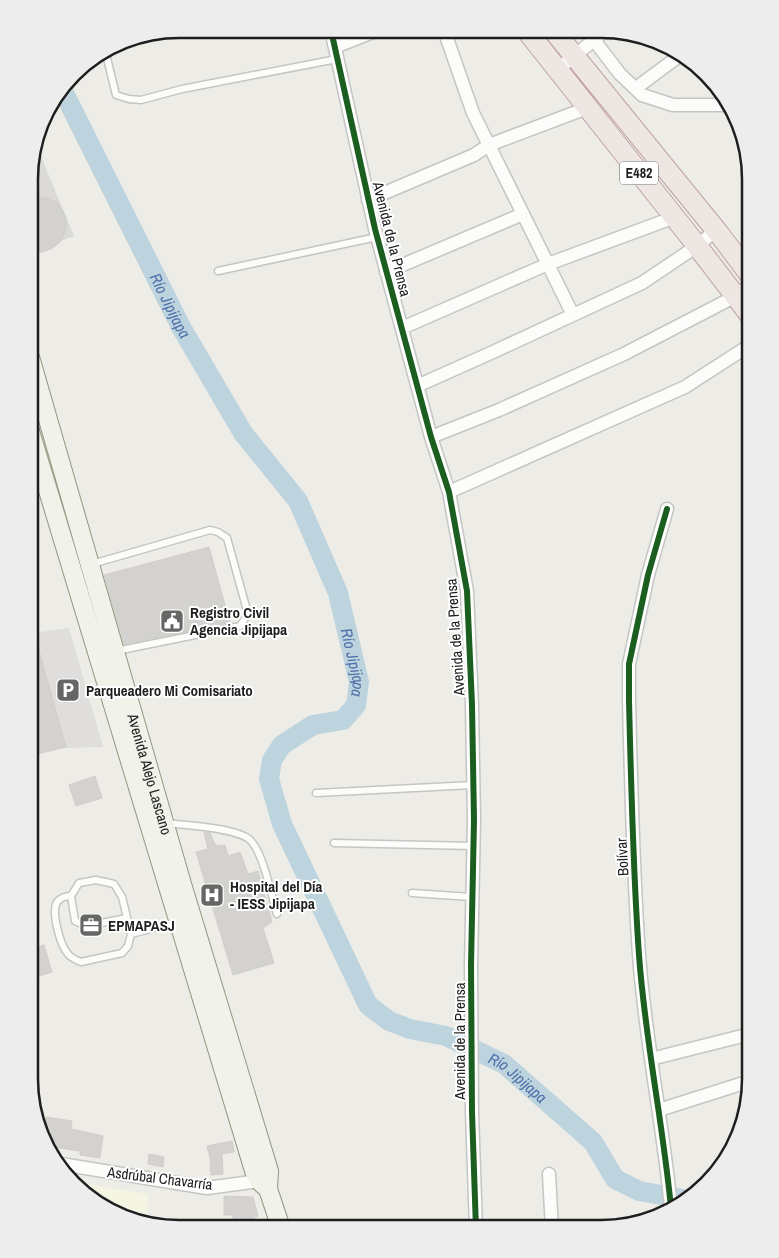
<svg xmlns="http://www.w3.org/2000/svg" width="779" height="1258" font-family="'Archivo Narrow',sans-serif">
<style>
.education{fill:#f4f5e3}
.religious{fill:#dbdad8}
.parking{fill:#dfdedc}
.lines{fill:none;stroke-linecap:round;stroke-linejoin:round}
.river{stroke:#bdd3de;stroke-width:20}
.building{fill:#d3d2ce;stroke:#d0cec9}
.service-casing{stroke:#c5c5c3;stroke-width:9}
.minor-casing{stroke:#c5c5c3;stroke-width:15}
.secondary-casing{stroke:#929680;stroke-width:20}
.trunk-casing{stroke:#c0a1a5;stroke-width:22}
.service{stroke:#fcfcfb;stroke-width:6}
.minor{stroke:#fcfcfb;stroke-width:12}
.secondary{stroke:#f1f3ea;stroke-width:18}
.trunk{stroke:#ede6e2;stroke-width:20}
.cycleway-casing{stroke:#fff;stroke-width:9}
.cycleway{stroke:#1b5e20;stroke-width:6}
.labels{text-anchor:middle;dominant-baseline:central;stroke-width:4;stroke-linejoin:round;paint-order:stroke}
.shield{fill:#fff;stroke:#626262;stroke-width:1}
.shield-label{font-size:14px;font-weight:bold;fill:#1e1e1e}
.street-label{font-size:15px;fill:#1e1e1e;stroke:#fff}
.poi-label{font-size:15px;font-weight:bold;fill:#1e1e1e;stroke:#fff;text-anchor:start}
.water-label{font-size:16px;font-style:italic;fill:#5071a9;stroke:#fff}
.rim{fill:none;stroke:#1e1e1e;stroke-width:2.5}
</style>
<rect width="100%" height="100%" fill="#edece7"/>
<!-- education -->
<path class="education" d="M75 1182 148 1194 147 1223 87 1198Z"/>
<!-- religious -->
<path class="religious" d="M35 142 74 236 30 253V159Z"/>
<!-- parking -->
<path class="parking" d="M69 628 103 747 66 748 34 633Z"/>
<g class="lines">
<!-- river -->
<path class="river" id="s1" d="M62 89 181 327 243 433 298 501 338 593 359 682 356 705 343 720 313 725 282 745 272 760 269 779 282 824 368 1005 389 1021 410 1029 446 1036 504 1064 593 1142 615 1179 639 1191 682 1199"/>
</g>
<!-- building -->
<path class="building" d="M30 197H41L49 199 57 203 62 210 66 218V227L64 235 59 243 51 249 42 252 30 251Z
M209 547 230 623 124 644 104 575Z
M32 626 66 747 29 756V627Z
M95 776 102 798 76 806 69 785Z
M204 832 210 833 216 846 225 845 228 856 240 852 248 874 258 871 272 922 263 928 274 963 233 975 196 852 208 849Z
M29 900H32L39 925 29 928Z
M44 945 52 972 29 979V950Z
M46 1117 72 1121 71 1129 103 1136 100 1158 80 1155V1151L47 1146 42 1139Z
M232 1141 234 1152 222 1154 223 1174 211 1175 210 1157 207 1146Z
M149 1154 164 1157 163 1167 148 1164Z
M224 1196 253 1197 258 1216 254 1217 256 1224H233V1215H224Z"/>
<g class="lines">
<!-- service casing -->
<g class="service-casing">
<path id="service" d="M110 47 106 54 116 95 129 99 141 100 182 89 337 59
M218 271 377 237
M92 564 210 530 218 532 227 538 248 614 240 626 116 651
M316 793 473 785
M166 823C185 825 240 828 251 841 264 855 271 895 277 914
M334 843 474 846
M412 893 472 897
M71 896C65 896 61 897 57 902 51 912 60 945 68 954 71 958 76 960 81 962L122 953 128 946 131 934 122 897 114 884 96 880 79 883 71 896 75 921 86 926 127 918
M131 934 177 922"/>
</g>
<!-- minor casing -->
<g class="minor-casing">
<path id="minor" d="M331 30 375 229 431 437 449 492 467 591 472 705 474 820 471 965 472 1112 476 1229
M444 30 473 113 573 315
M587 31 620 74 642 95 673 105H727
M335 47 378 30
M557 70 605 31
M636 88 679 56
M368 200 474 155 489 145 587 108
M386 272 523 214
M402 328 548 264 675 217
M417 386 493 352 642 283 697 246 716 230
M431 437 499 410 624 354 736 296 750 285
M449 492 685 387 750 345
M667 509 648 575 629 664V701C631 786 633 871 639 955 645 1040 663 1123 671 1208
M651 1059 750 1034
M659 1110 750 1081
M61 1164 207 1188 259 1181
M549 1174 552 1229"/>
</g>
<!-- secondary casing -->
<g class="secondary-casing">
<g id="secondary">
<path id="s2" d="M30 357 182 884 269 1171 268 1189 281 1228"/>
<path d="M30 431 255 1174 259 1181 268 1189"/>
</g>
</g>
<!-- trunk casing -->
<g class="trunk-casing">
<path id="trunk" d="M527 31 691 238 750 315
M554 31 720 235 750 275"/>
</g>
<!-- service -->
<use href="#service" class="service"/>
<!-- minor -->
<use href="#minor" class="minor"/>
<!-- secondary -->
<use href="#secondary" class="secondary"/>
<!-- trunk -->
<use href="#trunk" class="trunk"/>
<!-- cycleway casing -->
<g class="cycleway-casing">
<path id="cycleway" d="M331 30 375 229 431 437 449 492 467 591 472 705 474 820 471 965 472 1112 476 1229
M667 509 648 575 629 664V701C631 786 633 871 639 955 645 1040 663 1123 671 1208"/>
</g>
<!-- cycleway -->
<use href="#cycleway" class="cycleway"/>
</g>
<!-- icons -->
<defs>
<g id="civic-square" transform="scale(1.25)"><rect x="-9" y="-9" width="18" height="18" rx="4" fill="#666664" stroke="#fff"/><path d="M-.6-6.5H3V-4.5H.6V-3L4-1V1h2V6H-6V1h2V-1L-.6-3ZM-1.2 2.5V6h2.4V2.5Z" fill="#fff"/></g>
<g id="parking-square" transform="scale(1.25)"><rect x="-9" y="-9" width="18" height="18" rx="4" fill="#666664" stroke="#fff"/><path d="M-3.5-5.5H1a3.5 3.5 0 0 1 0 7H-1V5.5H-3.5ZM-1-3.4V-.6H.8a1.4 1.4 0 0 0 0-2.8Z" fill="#fff"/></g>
<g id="hospital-square" transform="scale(1.25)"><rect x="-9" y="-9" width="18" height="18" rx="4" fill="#666664" stroke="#fff"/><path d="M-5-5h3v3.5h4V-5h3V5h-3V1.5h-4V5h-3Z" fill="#fff"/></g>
<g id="office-square" transform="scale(1.25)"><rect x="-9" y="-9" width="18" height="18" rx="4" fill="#666664" stroke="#fff"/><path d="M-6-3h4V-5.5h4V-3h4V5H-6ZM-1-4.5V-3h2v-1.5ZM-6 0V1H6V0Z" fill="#fff"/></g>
</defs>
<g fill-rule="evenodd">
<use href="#civic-square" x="172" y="621"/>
<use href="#parking-square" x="68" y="690"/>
<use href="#hospital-square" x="212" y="895"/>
<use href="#office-square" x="91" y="925"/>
</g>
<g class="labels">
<!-- shield labels -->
<rect class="shield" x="620" y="161.5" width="38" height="23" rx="4"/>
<g class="shield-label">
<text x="639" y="173">E482</text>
</g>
<!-- street labels -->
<g class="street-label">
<text transform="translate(392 239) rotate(76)">Avenida de la Prensa</text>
<text transform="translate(455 637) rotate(-94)">Avenida de la Prensa</text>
<text stroke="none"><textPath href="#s2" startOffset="434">Avenida Alejo Lascano</textPath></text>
<text transform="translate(622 857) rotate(-93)">Bolívar</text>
<text transform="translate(459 1041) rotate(-90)">Avenida de la Prensa</text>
<text transform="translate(160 1178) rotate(7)">Asdrúbal Chavarría</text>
</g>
<!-- poi labels -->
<g class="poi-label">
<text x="190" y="612">Registro Civil<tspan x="190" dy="17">Agencia Jipijapa</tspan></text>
<text x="86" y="690">Parqueadero Mi Comisariato</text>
<text x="230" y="886">Hospital del Día<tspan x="230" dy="17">- IESS Jipijapa</tspan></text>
<text x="108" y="925">EPMAPASJ</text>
</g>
<!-- water labels -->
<g class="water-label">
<text stroke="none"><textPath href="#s1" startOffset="242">Río Jipijapa</textPath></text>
<text stroke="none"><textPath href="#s1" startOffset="648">Río Jipijapa</textPath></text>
<text stroke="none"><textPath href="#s1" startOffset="1232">Río Jipijapa</textPath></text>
</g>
</g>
<!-- crop -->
<path d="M0 0H779V1258H0ZM179 38H601A141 141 0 0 1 742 179V1079A141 141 0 0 1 601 1220H179A141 141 0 0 1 38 1079V179A141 141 0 0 1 179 38Z" fill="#ededed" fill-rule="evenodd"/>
<path class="rim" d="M179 38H601A141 141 0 0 1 742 179V1079A141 141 0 0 1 601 1220H179A141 141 0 0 1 38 1079V179A141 141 0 0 1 179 38Z"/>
</svg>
